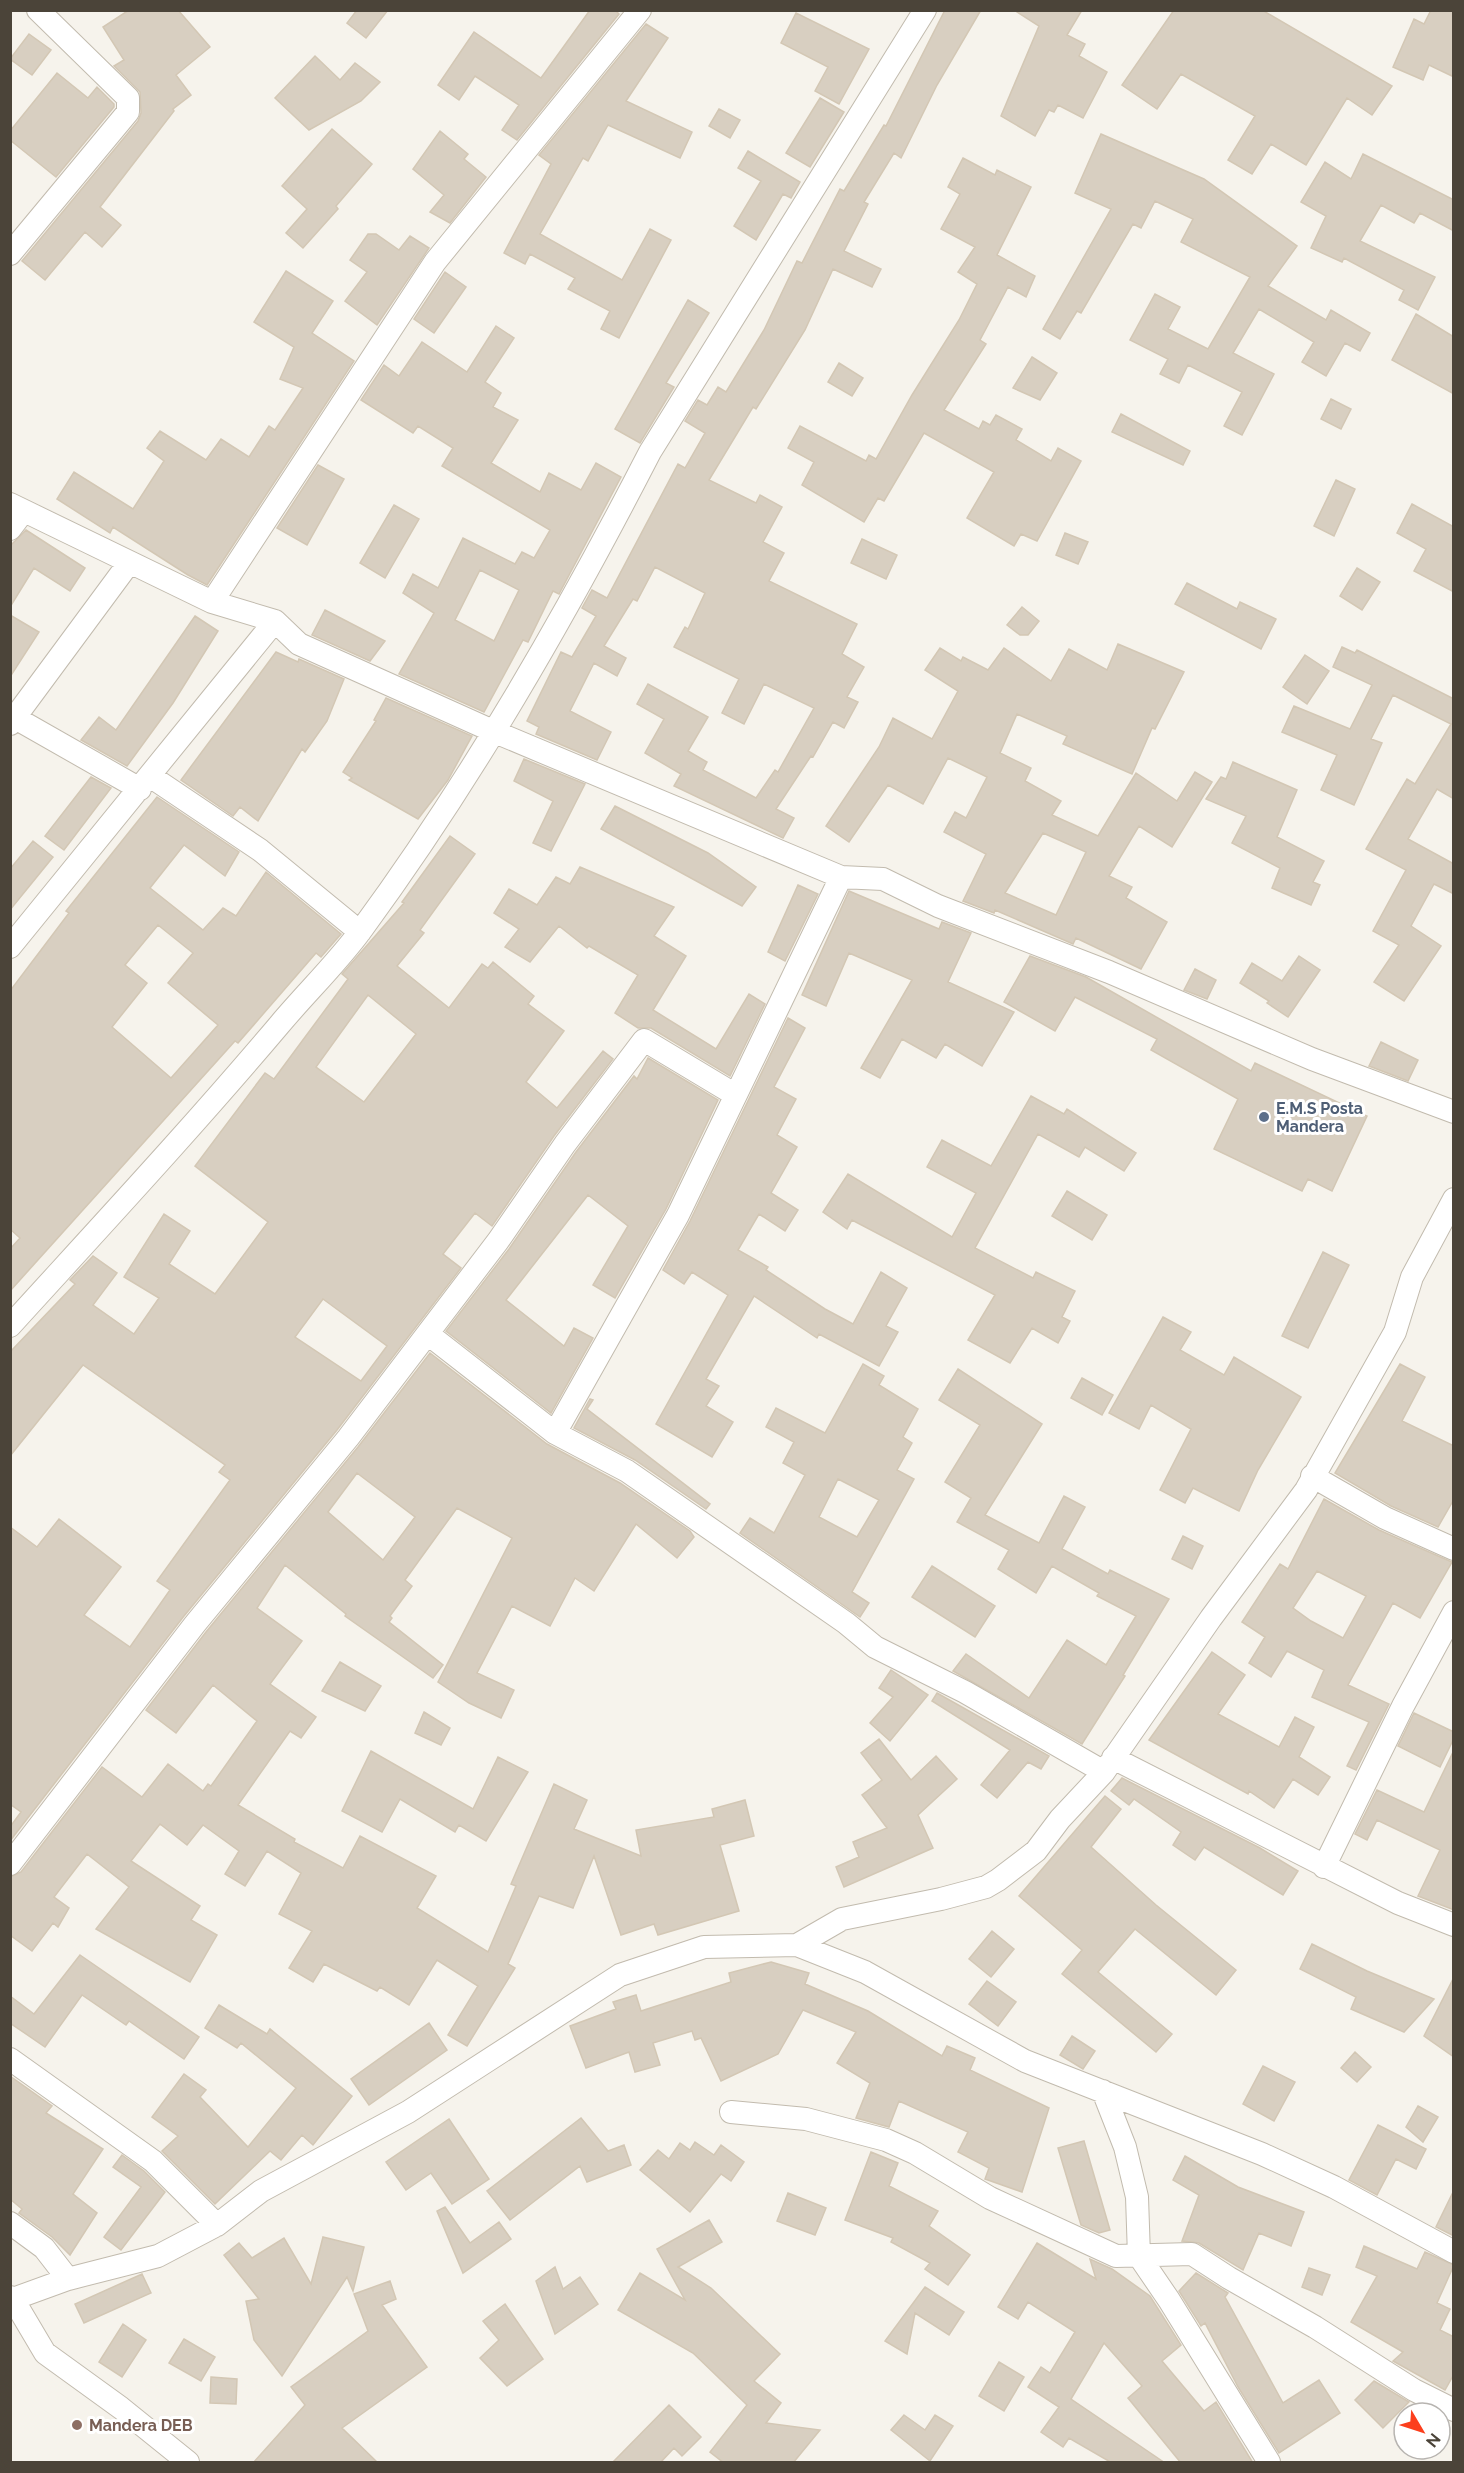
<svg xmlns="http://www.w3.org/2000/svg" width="1464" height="2473" font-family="Raleway,sans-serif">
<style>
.building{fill:#d8cfc1;stroke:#d3c7b4;stroke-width:1.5;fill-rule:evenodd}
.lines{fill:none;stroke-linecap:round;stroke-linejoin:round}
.minor-casing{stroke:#c2bbae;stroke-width:24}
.minor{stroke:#fff;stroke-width:22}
.service-dot{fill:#5c6f8a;stroke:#fff;stroke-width:2}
.education-dot{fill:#8d6e63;stroke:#fff;stroke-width:2}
.labels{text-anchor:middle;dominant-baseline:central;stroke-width:6;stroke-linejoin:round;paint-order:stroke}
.service-label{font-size:16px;font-weight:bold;fill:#4e5e75;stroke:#fff;text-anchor:start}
.education-label{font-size:16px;font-weight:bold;fill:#785e54;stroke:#fff;text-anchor:start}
</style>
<rect width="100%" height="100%" fill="#f6f3ec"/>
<!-- building -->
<path class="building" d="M129 10H178L210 47 176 75 191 95 173 109 174 111 100 207 121 225 102 247 85 232 45 280 22 261 138 121 141 113 140 92 114 66 124 60 103 27Z
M357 10H388L366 38 347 23Z
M590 10H615L619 14 517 140 502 130 519 105 475 76 459 100 438 85 474 32 541 78Z
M945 10H981L937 85 901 158 894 153 864 202 868 204 844 251 881 269 872 287 833 269 805 330 756 409 753 407 709 480 756 503 760 495 782 507 763 542 784 553 769 581 857 624 842 654 864 667 847 697 858 702 844 728 833 722 813 757 811 756 776 809 794 818 783 838 674 786 681 774 645 753 664 719 637 704 648 684 708 717 688 751 707 762 703 770 756 798 775 770 778 772 814 708 764 684 744 724 722 713 739 679 674 647 685 627 688 629 705 593 655 567 637 601 633 599 604 646 626 658 617 676 594 663 570 711 611 732 597 760 536 734 539 727 527 721 561 652 572 657 596 616 582 608 592 590 607 598 678 464 685 468 705 433 685 421 698 400 707 405 718 387 726 392 764 330 797 261 802 263 840 189 844 191 884 125 886 126Z
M1014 10H1082L1067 35 1085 44 1079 56 1107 72 1083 118 1058 105 1054 112 1049 110 1035 136 1001 116 1039 26Z
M1174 10H1262L1392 86 1372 115 1347 98 1306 165 1271 144 1252 174 1228 160 1255 116 1181 74 1157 109 1122 85Z
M1431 10H1454V77L1429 65 1423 80 1393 67 1414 19 1424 24Z
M796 13 869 49 839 104 815 91 828 67 781 43Z
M646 24 668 38 626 101 692 132 680 158 608 125 588 161 583 158 540 234 622 280 650 229 671 240 619 338 601 329 610 311 568 289 575 278 530 254 525 264 504 253 551 164 539 155Z
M29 34 51 50 32 75 10 59Z
M315 56 340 80 355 63 380 82 361 101 309 130 275 98Z
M57 73 88 98 97 87 114 104V107L56 177 10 140V131Z
M820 98 844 112 810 167 786 153Z
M719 109 740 120 730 138 709 126Z
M332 129 372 164 336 206 338 209 303 248 286 233 307 209 282 186Z
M440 131 468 154 464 159 486 177 450 223 430 212 444 195 413 169Z
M1101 134 1204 179 1297 246 1268 286 1326 320 1331 310 1370 333 1360 351 1345 343 1326 376 1302 362 1314 342 1259 309 1233 353 1274 374 1242 435 1224 426 1242 392 1188 365 1179 383 1160 374 1168 359 1130 340 1155 294 1180 307 1168 329 1208 349 1250 277 1181 242 1193 219 1155 201 1141 228 1133 224 1081 313 1077 311 1060 339 1043 329 1111 209 1075 193Z
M748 151 800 182 791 198 783 194 756 240 734 226 761 181 738 168Z
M1363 154 1454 200V231L1420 213 1414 223 1381 205 1360 241 1435 277 1418 310 1399 300 1404 290 1344 258 1342 262 1311 248 1326 216 1301 202 1325 162 1351 179Z
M963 158 995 175 997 170 1031 187 997 255 1035 276 1026 297 1008 287 980 340 986 344 944 410 979 429 983 421 990 425 996 415 1022 429 1016 440 1051 461 1058 448 1081 461 1037 541 1021 534 1014 546 967 518 994 472 924 433 884 501 878 498 864 522 802 485 814 462 788 448 800 426 866 461 869 455 876 459 912 395 959 320 977 284 958 272 975 247 941 229 960 194 948 187Z
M368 234H376L399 250 410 236 429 248 377 325 345 301 367 272 350 260Z
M286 271 333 301 312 333 354 361 207 585 188 575 113 527 110 533 57 499 74 472 133 509 164 461 147 448 160 431 206 460 221 439 249 457 269 426 275 430 303 388 280 379 294 347 254 322Z
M445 272 466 287 434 333 414 319Z
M688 300 709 313 666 383 674 387 640 443 615 429Z
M1416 314 1454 337V394L1392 360Z
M496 326 514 338 485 382 501 393 493 407 518 420 491 463 540 492 549 473 581 490 596 463 621 477 559 594 553 591 528 642 523 640 484 712 399 674 434 613 403 593 413 574 438 588 463 538 515 564 522 552 534 558 550 530 442 466 453 448 418 426 413 433 361 400 384 365 399 376 422 342 467 372ZM480 570 519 590 494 641 455 620Z
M1032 357 1057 373 1040 400 1013 388Z
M839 363 863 378 852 396 828 382Z
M1331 399 1351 409 1341 429 1321 419Z
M1121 414 1190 451 1183 465 1112 432Z
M318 465 344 479 307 545 277 528Z
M1336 480 1355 489 1334 536 1314 526Z
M1412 504 1454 527V592L1414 571 1426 549 1397 533Z
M394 505 419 519 385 578 360 563Z
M26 530 85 568 70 591 34 568 10 607V546Z
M1065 533 1088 542 1078 564 1056 555Z
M862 539 897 555 886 579 851 563Z
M1357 568 1380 582 1362 610 1340 596Z
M1187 583 1237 609 1240 602 1276 619 1261 649 1175 604Z
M1022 607 1039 621 1028 635H1020L1007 625Z
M325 610 385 641 370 661 312 635Z
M10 615 39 632 10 677Z
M195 616 218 631 173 703 127 766 81 740 99 717 116 730Z
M1118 644 1184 672 1155 729 1152 728 1132 774 1063 744 1067 736 1017 714 1000 753 1031 768 1025 781 1061 801 1052 815 1098 836 1136 773 1177 801 1195 772 1212 782 1172 847 1139 826 1109 876 1132 887 1126 898 1167 922 1141 969 1076 938 1073 944 995 910 994 913 963 901 986 854 944 832 955 812 966 818 987 777 948 758 923 804 888 785 849 842 826 826 879 747 893 718 932 739 958 691 925 670 940 648 961 661 963 657 988 670 1004 648 1051 681 1069 649 1107 670ZM1043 833 1086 852 1056 915 1005 893Z
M1342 647 1355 653 1357 650 1454 699V799L1437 789 1408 839 1454 864V894L1434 884 1411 926 1441 946 1404 1001 1374 982 1399 945 1373 931 1406 870 1366 849 1407 779 1415 784 1451 724 1393 695 1371 739 1382 743 1354 805 1321 790 1337 755 1282 732 1294 706 1350 729 1372 685 1333 667Z
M276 652 298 662 299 659 344 679 327 721 305 752 302 749 258 821 240 807 233 816 181 780Z
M1305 655 1329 671 1307 704 1283 687Z
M386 698 472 736 448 780 418 819 349 780 352 778 343 772 376 721 374 720Z
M524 759 585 784 551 851 533 843 553 801 514 781Z
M1233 762 1297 790 1277 837 1324 861 1313 882 1320 885 1311 905 1272 888 1280 868 1232 843 1246 816 1206 799 1221 777 1226 779Z
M91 777 111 788 64 850 45 836Z
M157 797 239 852 225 876 184 845 150 888 203 930 223 908 236 916 266 872 341 934 321 957 316 953 238 1043 235 1041 10 1291V1249L20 1238 10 1229V991L69 913 66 911ZM158 925 193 953 168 983 218 1025 171 1078 112 1027 147 983 125 965Z
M615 806 708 853 756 887 742 906 601 829Z
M450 836 475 854 420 930 424 933 397 966 449 1008 482 964 488 968 493 962 534 996 528 1004 564 1031 526 1082 557 1108 603 1051 613 1059 554 1136 492 1226 475 1213 443 1254 461 1268 337 1430 184 1616 10 1841V1827L21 1812 10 1804V1527L37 1547 59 1519 121 1567 84 1615 130 1647 170 1590 157 1581 230 1480 219 1472 225 1465 83 1365 10 1456V1352L75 1284 70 1280 93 1256 117 1273 93 1305 134 1334 159 1298 124 1277 164 1214 190 1231 169 1264 215 1294 268 1222 195 1166 265 1073 274 1079 348 979 342 974 404 903 402 902ZM368 995 416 1034 364 1102 316 1067ZM323 1299 387 1346 361 1381 295 1337Z
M33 841 53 857 10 910V869Z
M580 867 674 907 654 936 686 956 653 1010 716 1049 749 994 765 1004 730 1076 651 1028H638L615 1013 638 975 589 946 587 948 559 926 530 962 505 947 519 929 494 913 509 889 537 905 556 877 570 884Z
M798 885 818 894 785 961 768 952Z
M849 891 939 929 942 922 971 933 948 982 1014 1012 982 1066 945 1044 936 1058 902 1039 880 1078 861 1068 912 980 849 953 826 1006 802 995Z
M1030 956 1086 977 1251 1071 1255 1063 1367 1116 1332 1191 1308 1179 1302 1191 1214 1149 1238 1099 1151 1050 1157 1039 1075 997 1055 1031 1004 1002Z
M1299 956 1320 970 1288 1017 1267 1003 1269 1001 1240 983 1252 963 1282 981Z
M1195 969 1216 980 1207 999 1184 990Z
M788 1018 805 1028 774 1087 796 1099 777 1135 797 1147 771 1193 798 1210 785 1231 759 1214 738 1250 768 1267 766 1270 825 1309 853 1324 881 1272 907 1288 886 1326 898 1332 879 1366 819 1334 817 1338 754 1296 706 1379 719 1386 706 1406 733 1422 712 1457 656 1424 728 1295 692 1272 684 1284 663 1270 690 1221Z
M1381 1042 1418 1060 1408 1081 1369 1066Z
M648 1058 718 1100 666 1209 615 1298 593 1285 628 1226 588 1195 506 1300 564 1346 574 1328 593 1338 551 1413 446 1331 509 1249 576 1152 634 1076 637 1079Z
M1031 1096 1064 1114 1067 1109 1136 1153 1124 1171 1085 1147 1079 1157 1038 1134 975 1248 1033 1278 1036 1272 1075 1291 1062 1317 1070 1321 1058 1343 1032 1328 1010 1363 968 1340 995 1295 852 1220 847 1229 823 1212 848 1174 952 1237 976 1193 927 1167 942 1140 991 1166Z
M1067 1191 1107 1215 1092 1240 1052 1216Z
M1323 1252 1349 1265 1308 1348 1282 1336Z
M1163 1317 1191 1332 1180 1350 1224 1375 1234 1357 1301 1397 1258 1470 1239 1511 1193 1488 1185 1503 1160 1490 1191 1429 1151 1405 1139 1429 1109 1413Z
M430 1353 547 1444 620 1483 690 1531 694 1537 677 1558 636 1524 594 1591 575 1578 550 1626 512 1606 477 1673 514 1690 501 1718 469 1703 438 1682 512 1538 457 1508 405 1580 412 1586 390 1616 392 1618 389 1622 443 1665 433 1678 345 1616 346 1614 285 1565 257 1608 302 1641 270 1684 316 1717 301 1738 290 1731 238 1805 295 1839 294 1842 343 1868 360 1836 436 1876 417 1908 488 1952 516 1886 511 1884 554 1784 587 1800 574 1829 641 1856 636 1830 714 1817 712 1809 745 1800 754 1836 720 1845 739 1911 658 1935 654 1924 621 1935 594 1856 573 1908 539 1896 508 1964 515 1968 467 2046 448 2035 478 1986 437 1960 409 2005 380 1987 377 1991 324 1964 313 1982 289 1968 312 1931 279 1914 301 1873 267 1851 245 1886 225 1874 239 1851 203 1825 187 1845 160 1824 131 1861 200 1906 191 1920 217 1935 190 1982 96 1929 129 1887 87 1854 54 1897 69 1908 58 1927 53 1923 32 1951 10 1935V1877L21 1872 102 1767 142 1797 168 1764 203 1791 208 1784 211 1786 257 1721 213 1685 176 1733 146 1710 206 1632 358 1447ZM357 1473 415 1517 383 1560 328 1512Z
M863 1364 884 1376 879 1385 918 1409 903 1437 912 1443 897 1470 914 1479 852 1592 869 1603 860 1617 740 1533 750 1518 774 1533 805 1475 783 1463 794 1442 766 1427 776 1408 825 1433ZM838 1479 879 1500 857 1537 819 1517Z
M1400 1364 1425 1377 1402 1421 1454 1446V1499L1438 1527 1391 1506 1335 1473Z
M958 1369 1042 1424 985 1515 1039 1543 1064 1496 1085 1507 1062 1549 1108 1574 1110 1570 1169 1599 1123 1675 1125 1676 1082 1744 953 1671 966 1654 1029 1698 1067 1640 1106 1665 1136 1616 1097 1596 1099 1593 1052 1566 1036 1593 998 1569 1009 1550 957 1522 971 1498 945 1482 980 1425 939 1400Z
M1082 1378 1113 1395 1102 1415 1071 1398Z
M590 1399 593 1400 587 1409 710 1504 706 1509 635 1460 574 1428Z
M1324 1499 1379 1530 1452 1562 1420 1618 1393 1603 1348 1685 1389 1704 1356 1770 1347 1766 1369 1722 1312 1697 1324 1670 1287 1651 1271 1677 1249 1663 1265 1637 1242 1622 1280 1564 1288 1569ZM1317 1571 1366 1596 1343 1638 1311 1621 1293 1608Z
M1183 1536 1203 1546 1192 1569 1172 1559Z
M932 1566 995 1606 975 1637 912 1597Z
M1212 1652 1245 1675 1218 1714 1279 1747 1295 1717 1314 1727 1299 1757 1330 1777 1318 1795 1293 1779 1274 1808 1249 1791 1248 1794 1149 1740Z
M340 1662 381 1686 365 1711 322 1691Z
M891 1670 928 1695 890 1741 870 1723 893 1697 879 1688Z
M937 1693 1049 1756 1041 1769 1028 1762 997 1798 981 1785 1010 1750 932 1701Z
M424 1712 450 1728 441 1745 415 1733Z
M1414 1713 1454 1732V1738L1440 1767 1398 1746Z
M879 1739 911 1780 936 1756 957 1779 918 1815 933 1848 844 1887 836 1867 859 1857 853 1842 887 1828 862 1795 882 1780 861 1753Z
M1454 1750V1910L1418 1896 1440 1850 1377 1820 1367 1840 1355 1834 1377 1790 1424 1812Z
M371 1751 473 1809 498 1757 528 1772 486 1841 459 1825 455 1832 400 1799 382 1832 342 1811Z
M1122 1778 1260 1848 1298 1871 1283 1895 1204 1847 1195 1860 1173 1845 1181 1832 1134 1799 1129 1805 1111 1791Z
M1105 1796 1121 1809 1091 1847 1156 1905 1236 1970 1216 1995 1135 1929 1098 1972 1172 2034 1156 2052 1062 1974 1082 1950 1019 1896Z
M992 1931 1014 1949 991 1977 969 1959Z
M1312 1944 1367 1971 1434 1999 1404 2032 1351 2009 1356 1997 1300 1969Z
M80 1955 199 2037 184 2059 129 2021 126 2025 82 1995 45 2047 10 2023V1996L34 2014Z
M771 1962 809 1973 805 1984 868 2011 942 2056 947 2046 975 2058 970 2070 1049 2108 1022 2192 985 2179 989 2168 958 2152 968 2132 899 2101 889 2127 856 2118 870 2083 837 2063 856 2032 803 2010 778 2054 721 2081 701 2038 695 2040 692 2031 653 2043 660 2065 635 2072 629 2052 586 2068 570 2026 616 2009 613 2002 636 1995 641 2011 731 1982 729 1973Z
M1454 1977V2057L1424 2036Z
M987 1981 1016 2002 998 2026 969 2004Z
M219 2005 267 2034 270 2029 352 2096 313 2145 302 2135 281 2160 270 2151 215 2204 162 2151 178 2136 152 2117 184 2074 206 2090 200 2097 248 2147 296 2088 241 2043 237 2048 205 2028Z
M429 2023 447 2050 369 2105 351 2079Z
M1072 2036 1095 2051 1083 2069 1060 2055Z
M1355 2052 1371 2067 1357 2082 1341 2068Z
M1263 2066 1295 2082 1274 2121 1243 2104Z
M10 2076 52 2106 46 2113 103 2149 73 2194 97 2213 70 2255 52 2237 19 2213 22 2209 10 2199Z
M1418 2106 1438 2117 1423 2142 1406 2127Z
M581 2118 608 2151 624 2145 631 2165 587 2182 580 2166 510 2220 487 2191Z
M449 2119 489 2179 452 2204 431 2173 406 2190 386 2162Z
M1378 2125 1426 2149 1416 2169 1396 2159 1377 2195 1349 2180Z
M1084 2141 1110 2230 1099 2233 1081 2225 1058 2148Z
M695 2142 714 2155 721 2145 744 2162 731 2181 721 2174 690 2212 640 2170 658 2150 669 2159 680 2143 690 2150Z
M871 2152 898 2163 889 2186 938 2211 929 2226 970 2255 948 2285 925 2269 930 2263 891 2242 893 2238 845 2220Z
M122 2155 144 2171 165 2192 121 2250 104 2237 141 2187 113 2167Z
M1185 2156 1238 2187 1304 2212 1291 2246 1259 2233 1243 2270 1199 2243 1182 2241 1199 2195 1173 2180Z
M1454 2190V2236L1436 2227Z
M788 2193 826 2208 815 2235 777 2221Z
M445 2207 470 2243 499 2222 511 2239 463 2273 437 2211Z
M709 2220 722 2242 678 2267 711 2288 780 2354 754 2381 781 2403 766 2423 820 2430 793 2463H724L710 2452 747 2405 693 2353 618 2310 640 2273 685 2300 657 2249Z
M323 2237 364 2247 353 2291 347 2277 282 2376 254 2340 246 2301 259 2299 224 2255 239 2243 252 2258 284 2238 311 2284Z
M1037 2243 1096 2279 1090 2259 1112 2269 1150 2296 1181 2345 1162 2361 1204 2411 1216 2402 1253 2463H1181L1128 2398 1142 2386 1104 2343 1071 2399 1165 2463H1112L1069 2438 1063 2447 1041 2432 1059 2407 1028 2387 1041 2367 1050 2373 1075 2332 1028 2302 1018 2319 998 2307Z
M1364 2246 1417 2269 1425 2252 1454 2265 1437 2303 1450 2309 1440 2330 1454 2337V2374L1445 2390 1393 2361 1403 2352 1351 2322 1377 2276 1356 2267Z
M555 2267 563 2289 580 2277 598 2304 555 2334 536 2281Z
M1309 2268 1330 2275 1322 2295 1302 2287Z
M1196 2273 1228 2293 1225 2297 1283 2403 1319 2380 1340 2413 1279 2453 1238 2387 1205 2323 1201 2326 1179 2291Z
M142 2274 151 2293 84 2323 75 2304Z
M390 2281 396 2299 382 2305 427 2367 342 2428 378 2463H253L305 2405 291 2387 368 2331 354 2294Z
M925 2287 964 2312 949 2335 915 2313 907 2354 885 2341Z
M505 2304 543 2359 507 2386 480 2358 499 2340 483 2321Z
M123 2324 146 2340 122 2377 99 2362Z
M184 2339 215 2357 201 2381 169 2363Z
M999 2362 1024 2377 1004 2411 979 2396Z
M211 2377 237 2379 236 2404 210 2403Z
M1374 2381 1409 2402 1383 2428 1355 2400Z
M669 2405 701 2437 682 2456 674 2448 660 2463H612Z
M904 2415 925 2430 935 2415 953 2426 930 2461 891 2430Z"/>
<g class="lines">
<!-- minor casing -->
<g class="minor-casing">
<path id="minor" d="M10 254 128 112V98L38 10
M10 504 212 602 275 621 299 644 495 732 841 877 883 879 938 906 1109 972 1312 1059 1454 1112
M10 529 23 512
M212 602 435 262 640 10
M10 715 140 789
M10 724 129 563
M150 776 260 850 360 932
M10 947 275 621
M10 1326C101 1226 193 1127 280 1024 306 993 339 961 362 929 472 779 565 617 650 452L925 10
M428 1334 555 1433 627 1471 846 1623 875 1647 965 1692 1104 1772
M555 1433 678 1215 841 877
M1312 1476 1385 1518 1454 1549
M1113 1758 1398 1903 1454 1925
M10 1864 195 1624 348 1438 498 1241 565 1144 644 1040 734 1094
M1324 1867 1403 1706 1454 1612
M797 1945 865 1972 1025 2061 1262 2154 1334 2187 1454 2252
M10 2059 153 2161 217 2225
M1103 2091 1125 2147 1137 2197 1139 2256 1169 2300 1269 2462
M731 2112 806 2119 886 2140 915 2153 990 2198 1116 2256 1192 2254 1229 2278 1315 2327 1414 2390 1454 2410
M10 2223 44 2248 68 2279
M10 2297 13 2299 68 2279 158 2256 217 2225 261 2191 408 2112 620 1975 704 1947 797 1945 842 1919 941 1899 986 1887 998 1880 1036 1851 1060 1819 1104 1772 1211 1618 1306 1490 1395 1332 1412 1277 1454 1199
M13 2299 45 2353 121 2408 188 2462"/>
</g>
<!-- minor -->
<use href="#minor" class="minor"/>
</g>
<!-- markers -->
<circle class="service-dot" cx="1264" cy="1117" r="6"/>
<circle class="education-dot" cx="77" cy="2425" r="6"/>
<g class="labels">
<!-- service labels -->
<g class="service-label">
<text x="1276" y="1108">E.M.S Posta<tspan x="1276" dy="18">Mandera</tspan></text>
</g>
<!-- education labels -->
<g class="education-label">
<text x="89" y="2425">Mandera DEB</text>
</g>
</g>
<!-- border -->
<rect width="1464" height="2473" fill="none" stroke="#4b4439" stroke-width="24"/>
<!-- north arrow -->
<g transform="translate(1422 2431) rotate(129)"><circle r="28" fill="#ffffff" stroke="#b7b4b0" stroke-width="1.5"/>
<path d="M0-4.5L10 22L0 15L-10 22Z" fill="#fc3f1d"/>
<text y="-9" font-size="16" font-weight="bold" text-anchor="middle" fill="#4b4439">N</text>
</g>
</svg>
